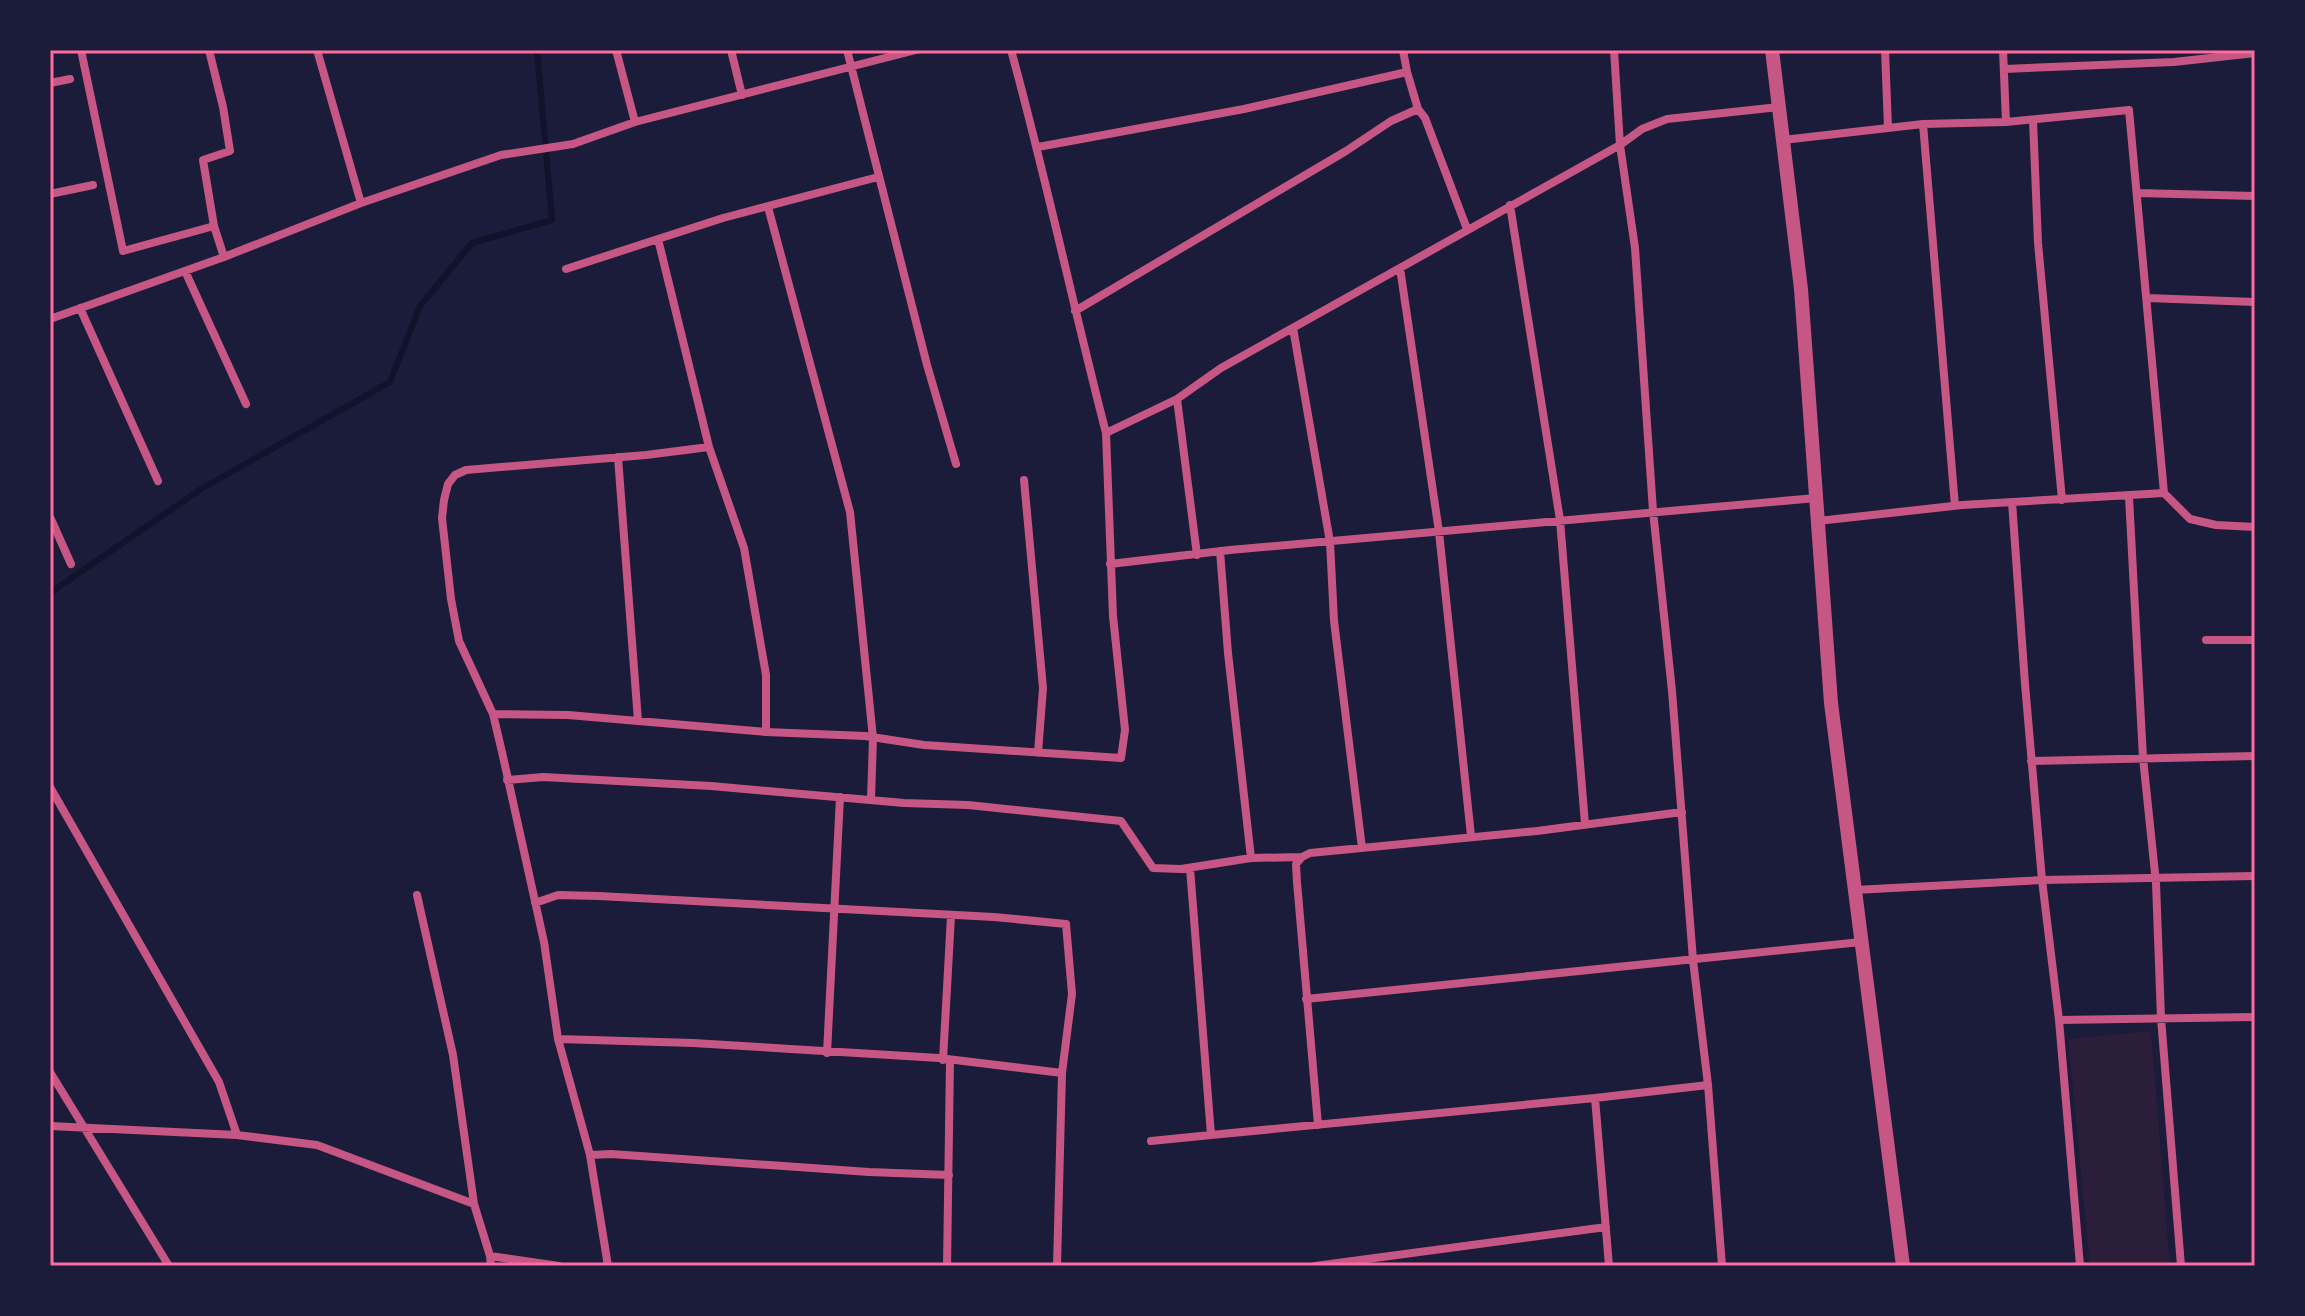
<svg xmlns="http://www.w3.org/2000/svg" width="2305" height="1316" font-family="'Titillium Web',sans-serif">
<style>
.green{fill:#2a1e3b}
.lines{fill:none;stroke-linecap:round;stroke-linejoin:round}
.stream{stroke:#12122b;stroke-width:6}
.minor{stroke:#c65784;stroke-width:8}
.tertiary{stroke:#c65784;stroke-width:14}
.neatline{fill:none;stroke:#ff6b9d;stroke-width:3}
</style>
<rect width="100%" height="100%" fill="#1b1b3a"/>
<!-- green -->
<path class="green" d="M2151 1031 2170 1266H2090L2068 1039Z"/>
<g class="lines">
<!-- stream -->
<path class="stream" d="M50 593 201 489 390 382 420 306 472 243 552 220 537 50"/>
<!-- minor -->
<path class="minor" d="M81 50 123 251 214 226
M209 50 223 107 230 151 203 160 214 226 224 257
M317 50 361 203
M616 50 635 122
M731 50 742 95
M847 50 927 365 956 464
M1011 50C1046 177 1073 306 1106 433
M1403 50 1407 72
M1614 50 1620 145 1635 248 1653 511 1672 691 1693 960 1708 1085
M1885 50 1888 128
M2003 50 2006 122
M2004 69 2174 62 2255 53
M50 83 70 79
M2033 120 2038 243 2062 500
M1923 124 1955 506
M1783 140 1923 124 2006 122 2129 110 2164 493 1962 505 1818 521
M1038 147 1244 109 1407 72 1418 109
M2137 193 2255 196
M50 194 93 185
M1510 205 1560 520 1585 824
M768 207 850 512 873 738 871 800
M1400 268 1439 532 1471 836
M566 269 658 239
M185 271 246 404
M2147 298 2255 302
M80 308 158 481
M1075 311 1346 151 1391 121 1418 109 1425 118 1467 229
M50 319 224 257 361 203 501 155 573 144 635 122 916 50
M1293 328 1330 542 1334 621 1362 848
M1177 399 1197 555
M618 457 638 721
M1024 480 1043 688 1038 753
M2164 493 2190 519 2216 525 2255 527
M2129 497 2143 758 2156 883 2161 1018 2181 1266
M2012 502 2025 684 2042 880 2255 876
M50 517 71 564
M1220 551 1228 653 1251 858
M1110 564 1230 550 1816 498
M2206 640H2255
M493 714 568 715 766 732 865 736 924 745 1121 758 1125 730 1113 616 1106 433 1177 399 1221 368 1620 145 1642 129 1667 119 1779 107
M766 732V675L744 548 709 447 658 239 723 218 878 177
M2031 761 2255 756
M507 780 543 777 711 786 904 803 968 805 1121 821 1153 868 1181 869 1251 858 1302 857
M50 787 219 1082 237 1135
M1190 868 1211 1135 1595 1098
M1855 890 2042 880 2059 1020 2080 1266
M417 895 453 1055 474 1204
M535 903 558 895 599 896 994 917 1066 924 1072 994 1062 1073 1057 1266
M1306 999 1861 942
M2059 1020 2255 1017
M558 1039 693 1043 939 1058 1062 1073
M827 1053 840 797
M943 1060 951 916
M50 1072 169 1266
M1318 1125 1297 882 1296 864 1302 857 1310 853 1537 831 1682 812
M50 1126 237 1135 317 1145 474 1204 490 1256 491 1266
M1151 1141 1211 1135
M590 1155 611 1154 869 1172 949 1175
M490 1256 559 1266
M608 1266 590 1155 558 1039 544 942 502 752 493 714 459 641 451 599 442 518 444 500 448 484 455 475 466 470 646 455 709 447
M947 1266 950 1061
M1315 1266 1606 1227
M1609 1266 1595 1098 1708 1085 1722 1266"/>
<!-- tertiary -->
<path class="tertiary" d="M1772 50 1801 289 1831 703 1903 1266"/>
</g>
<!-- border -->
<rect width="2305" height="1316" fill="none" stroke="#1b1b3a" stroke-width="104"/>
<rect x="52" y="52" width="2201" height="1212" class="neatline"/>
</svg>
